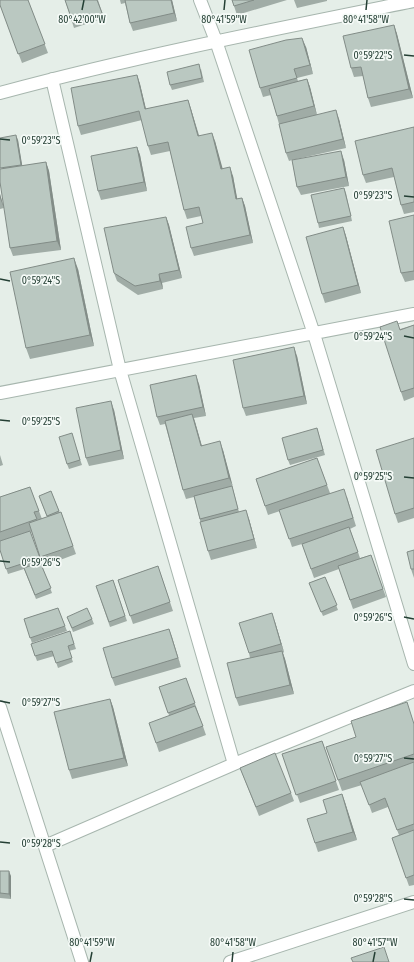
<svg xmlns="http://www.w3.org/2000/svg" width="414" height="962" font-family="'Fira Sans Condensed',sans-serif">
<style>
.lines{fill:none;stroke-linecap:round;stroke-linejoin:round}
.minor-casing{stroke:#a7b6ae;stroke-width:14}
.minor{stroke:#fff;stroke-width:12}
.wall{fill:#a0aca6}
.shaded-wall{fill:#828c87}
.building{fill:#bac8c1;stroke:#828c87}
.ticks{fill:none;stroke:#243f34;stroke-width:1.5}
.ticks-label{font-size:10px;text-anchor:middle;fill:#243f34;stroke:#f5faf7;stroke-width:3.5;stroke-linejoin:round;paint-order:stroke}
</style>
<rect width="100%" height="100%" fill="#e5eee8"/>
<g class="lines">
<!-- minor casing -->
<g class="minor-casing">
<path id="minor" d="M200 0 216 41 314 334 414 664
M52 79 120 370 234 764 414 691
M0 93C137 56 275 29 414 1
M0 393 414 314
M0 707 82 962
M45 846 234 764
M230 962 414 902"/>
</g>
<!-- minor -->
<use href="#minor" class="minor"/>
</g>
<!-- wall -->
<path class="wall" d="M28 0 48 53 22 63 0 5Z
M65 0H98L104 18 74 28Z
M120 0H172L177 21 133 31 130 23 125 3 121 4Z
M232 0H287L237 15Z
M294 0H327V1L297 8Z
M394 25 397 34 413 98 371 107 368 98 363 76 354 77 351 68Z
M306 47 313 74 297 78 298 81 307 79 310 87 317 115 339 119 346 148 292 160H344L349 186 301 195 297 187 292 160 289 161 286 153 279 124 271 95 263 97 260 88Z
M201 69 204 82 172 90 170 85Z
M137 75 140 84 146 109 188 100 191 109 199 135 215 141 222 169 233 176 237 199 242 198 245 206 253 243 194 256 191 248 203 223 201 216 187 219 184 210 170 151 151 155 148 146 142 120 81 135 78 126Z
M414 127V212L404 214 401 205 394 177 366 183 363 175Z
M0 138 18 140 22 166 46 162 49 171 61 250 13 256 10 248Z
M137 147 140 155 147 191 101 200 98 191Z
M344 188 346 193 352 221 319 228 318 223Z
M0 194 4 208 0 209Z
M414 215V280L405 282 401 273Z
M166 217 169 225 182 278 162 283 163 289 138 295 117 281 114 273Z
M343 227 346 236 361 293 325 303 322 294Z
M78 269 94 346 30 359 26 348Z
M414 325V397L404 401 401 392 400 329Z
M297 356 307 404 246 416 243 408Z
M199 384 206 416 194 418 202 446 223 450 239 512 249 519 257 548 211 560 208 551 194 497 186 499 183 490 165 424 160 425 157 417Z
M114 410 124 459 89 466 86 458Z
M317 428 325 455 290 465 288 460Z
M73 438 82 465 69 469 67 464Z
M414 438V518L398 523 395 514Z
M0 455 3 465 0 466Z
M317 458 330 493 347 497 356 526 350 529 360 558 371 555 386 597 353 609 339 569 314 578 302 544 292 547 280 511 268 515 256 479Z
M30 487 42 519 47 517 39 496 51 491 60 513 61 512 76 554 44 566 31 531H30L41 563 52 593 36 599 24 569 8 574 0 550V497Z
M414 550V578L411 569Z
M158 566 173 611 133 624 118 580Z
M325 577 338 610 323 616 309 583Z
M113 580 127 621 110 627 96 586Z
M58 608 67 631 32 643 24 619Z
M67 617 92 619 94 624 73 632Z
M275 622 284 652 283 653 285 659 294 694 239 706 236 698 250 658 249 653Z
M169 629 181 667 115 686 112 678Z
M70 631 76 649 69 651 73 662 58 668 54 656 37 661 31 644Z
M186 678 206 735 159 752 156 743 169 715 159 687Z
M110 699 113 707 128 766 72 779 69 770Z
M414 723V885L409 886 392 838 399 835 388 807 372 813 362 785 342 791 326 747Z
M322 741 339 790 300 803 282 754Z
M240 768 291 793 294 801 259 816Z
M342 794 357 840 318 852 315 843 327 813Z
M0 871 11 876V899L0 898Z"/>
<!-- shaded-wall -->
<path class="shaded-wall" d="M171 0H172L177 21 174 13Z
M394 25 397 34 413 98 409 89Z
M302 38 306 47 313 74 310 65Z
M137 75 140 84 148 118 145 109Z
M307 79 310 87 317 115 314 106Z
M188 100 191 109 201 144 198 136Z
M336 110 339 119 346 148 343 139Z
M212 133 215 141 225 177 221 169Z
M16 135 18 140 23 170 21 165Z
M137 147 140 155 147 191 144 182Z
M341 151 344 160 349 186 346 177Z
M46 162 49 171 61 250 57 241Z
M230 167 233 176 239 208 236 199Z
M0 194 4 208 0 198Z
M242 198 245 206 253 243 250 235Z
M166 217 169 225 182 278 179 270Z
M343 227 346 236 361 293 358 285Z
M74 258 78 269 94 346 90 335Z
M159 274 162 283 163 289 160 281Z
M294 347 297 356 307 404 304 396Z
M196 375 199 384 206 416 203 407Z
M111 401 114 410 124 459 121 450Z
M192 414 195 422 204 454 201 446Z
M220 441 223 450 233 487 229 478Z
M246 510 249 519 257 548 254 539Z
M272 613 275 622 284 652 281 644Z
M169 629 172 637 181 667 178 658Z
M282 651 285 659 294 694 290 685Z
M110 699 113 707 128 766 124 758Z
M342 794 345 802 357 840 353 832Z
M9 871 11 876V899L9 894Z"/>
<!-- building -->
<path class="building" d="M0 0H28L45 44 18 54 0 5Z
M65 0H97L102 13 73 23Z
M125 0H171L174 13 130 23Z
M232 0H254L234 6Z
M394 25 409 89 368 98 361 67 351 68 343 36Z
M302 38 310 65 294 69 297 78 260 88 249 50 286 40Z
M199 64 202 78 170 85 167 72Z
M137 75 145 109 188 100 198 136 212 133 221 169 230 167 236 199 242 198 250 235 191 248 186 227 203 223 199 207 184 210 168 142 148 146 139 111 78 126 71 88Z
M307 79 314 106 277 116 269 89Z
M336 110 343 139 286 153 279 124Z
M414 127V202L401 205 392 168 363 175 355 141Z
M16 135 21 165 0 168V138Z
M137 147 144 182 98 191 91 156Z
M341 151 346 177 297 187 292 160Z
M46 162 57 241 10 248 0 182V169Z
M344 188 351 216 318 223 311 195Z
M414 215V271L401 273 389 221Z
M166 217 179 270 159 274 160 281 135 286 114 273 104 228Z
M343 227 358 285 322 294 306 237Z
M74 258 90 335 26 348 10 272Z
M397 321 400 330 414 325V388L401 392 380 327Z
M294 347 304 396 243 408 233 360Z
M196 375 203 407 157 417 150 385Z
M111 401 121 450 86 458 76 408Z
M192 414 201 446 220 441 229 478 183 490 165 421Z
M317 428 323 450 288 460 282 438Z
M72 433 80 460 67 464 59 437Z
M414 438V508L395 514 376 450Z
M317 458 327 485 265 506 256 479Z
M232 486 238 509 200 519 194 496Z
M30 487 39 511 34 512 37 519 0 532V497Z
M344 489 353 518 289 539 279 510Z
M51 491 59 511 47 516 39 496Z
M246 510 254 539 208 551 200 522Z
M61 512 73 546 40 557 29 523Z
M349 527 358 552 311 569 302 544Z
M30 531 40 558 6 569 0 550V541Z
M414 550V569H411L407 552Z
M371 555 383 589 350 600 338 566Z
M40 562 51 588 35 595 24 568Z
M158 566 170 602 130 616 118 580Z
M325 577 337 605 321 612 309 583Z
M113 580 125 616 109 622 96 586Z
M58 608 65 626 30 638 24 619Z
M87 608 92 619 72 628 67 617Z
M272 613 281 644 249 653 239 623Z
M169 629 178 658 112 678 103 648Z
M70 631 74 644 68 646 72 658 56 663 52 651 35 656 31 644Z
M282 651 290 685 236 698 227 663Z
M186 678 195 703 168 713 159 687Z
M110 699 124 758 69 770 54 712Z
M407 702 414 724V754L338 780 326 747 356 737 351 721Z
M195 706 203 726 156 743 149 723Z
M322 741 336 781 296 795 282 754Z
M275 753 291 793 256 807 240 768Z
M414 762V824L397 830 385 798 369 805 360 782Z
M342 794 353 832 315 843 307 819 327 813 323 800Z
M414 830V875L406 878 392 838Z
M0 871H9V894L0 893Z
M384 947 389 962H353L351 958Z"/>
<!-- ticks -->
<path class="ticks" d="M82 10 84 0M224 10 225 0M366 10 367 0M404 55 414 56M0 139 10 140M404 196 414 197M0 279 10 281M404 336 414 338M0 420 10 421M404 477 414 478M0 561 10 562M404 617 414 619M0 701 10 703M404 758 414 759M0 842 10 843M404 899 414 900M90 962 92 952M232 962 233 952M373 962 375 952"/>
<g class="ticks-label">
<text x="82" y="23">80°42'00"W</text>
<text x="224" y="23">80°41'59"W</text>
<text x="366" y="23">80°41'58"W</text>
<text x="373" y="59">0°59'22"S</text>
<text x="41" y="144">0°59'23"S</text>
<text x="373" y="199">0°59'23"S</text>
<text x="41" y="284">0°59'24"S</text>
<text x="373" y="340">0°59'24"S</text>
<text x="41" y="425">0°59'25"S</text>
<text x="373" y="480">0°59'25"S</text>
<text x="41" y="566">0°59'26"S</text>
<text x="373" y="621">0°59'26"S</text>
<text x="41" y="706">0°59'27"S</text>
<text x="373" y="762">0°59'27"S</text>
<text x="41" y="847">0°59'28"S</text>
<text x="373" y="902">0°59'28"S</text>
<text x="92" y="946">80°41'59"W</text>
<text x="233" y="946">80°41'58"W</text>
<text x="375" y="946">80°41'57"W</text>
</g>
</svg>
